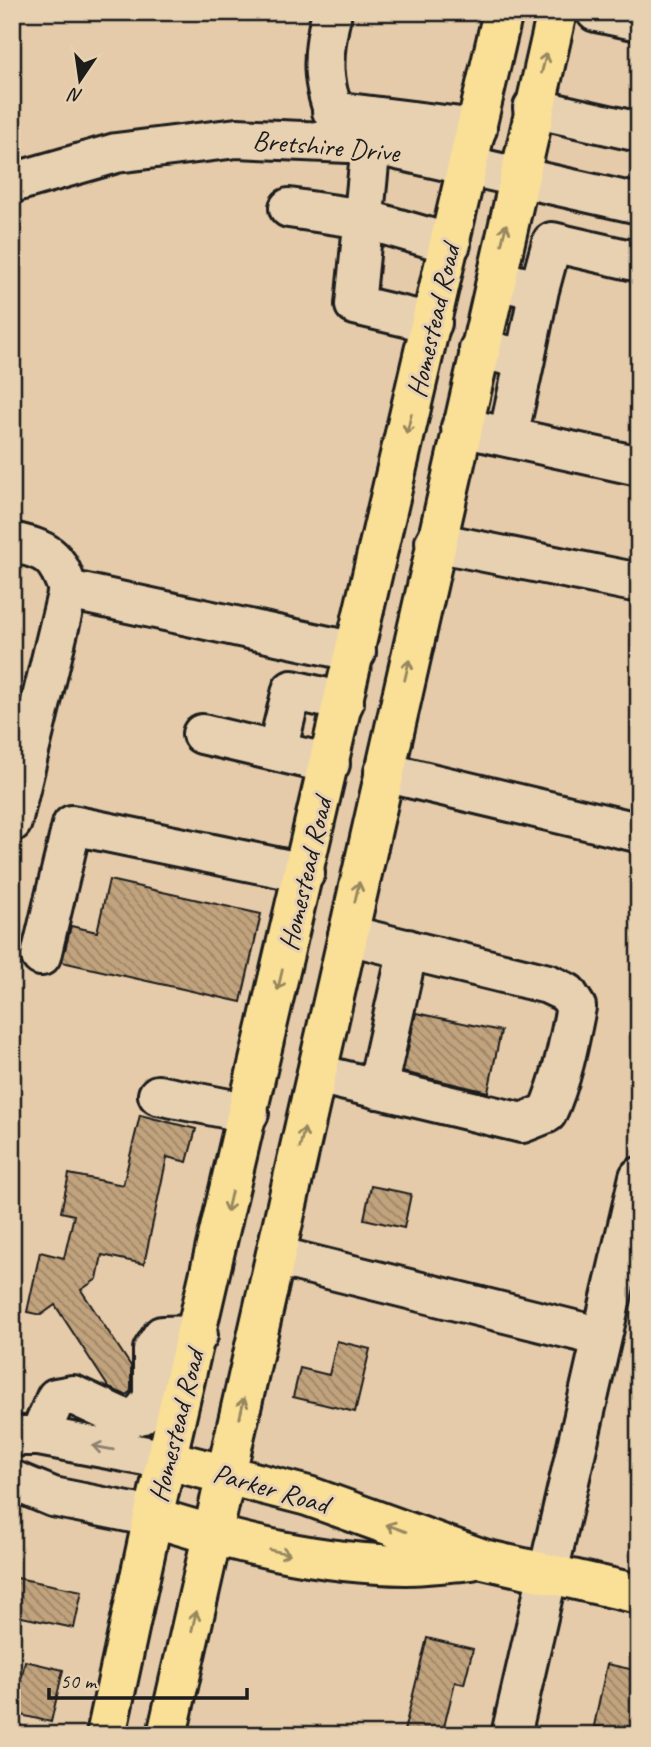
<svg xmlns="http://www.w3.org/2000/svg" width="651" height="1747" font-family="Caveat,sans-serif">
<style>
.building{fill:url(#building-back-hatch);stroke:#1c1c1c;stroke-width:2}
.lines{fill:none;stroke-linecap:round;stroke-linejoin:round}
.minor-casing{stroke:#1c1c1c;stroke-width:44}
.major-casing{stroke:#1c1c1c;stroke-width:44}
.minor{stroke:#e8d1b1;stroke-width:38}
.major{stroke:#fadf96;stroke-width:38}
.oneway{stroke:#96875f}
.oneway2{stroke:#8c806e}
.labels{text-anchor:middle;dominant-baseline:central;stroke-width:6;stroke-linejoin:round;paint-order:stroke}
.street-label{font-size:28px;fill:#1c1c1c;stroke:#e8d1b1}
</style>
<defs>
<pattern id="building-back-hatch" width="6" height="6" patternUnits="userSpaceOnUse" patternTransform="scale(1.75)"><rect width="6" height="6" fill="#c1a37d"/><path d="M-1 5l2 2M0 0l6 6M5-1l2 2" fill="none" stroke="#9c8466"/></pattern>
</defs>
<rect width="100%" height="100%" fill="#e5cba9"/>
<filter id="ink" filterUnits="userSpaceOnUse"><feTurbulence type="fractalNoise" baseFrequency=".0143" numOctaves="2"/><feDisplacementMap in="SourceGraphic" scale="14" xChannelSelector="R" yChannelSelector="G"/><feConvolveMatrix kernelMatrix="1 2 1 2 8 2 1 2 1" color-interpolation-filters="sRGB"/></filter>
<g filter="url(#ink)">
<!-- building -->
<path class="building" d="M109 880 261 914 241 1002 62 962 71 926 97 932Z
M416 1013 501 1031 488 1092 403 1072Z
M140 1115 196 1129 187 1162 167 1157 144 1264 102 1255 97 1279 81 1290 131 1366V1391L126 1395 109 1388 55 1305 41 1315 27 1312 40 1252 64 1258 74 1215 61 1212 69 1174 123 1185Z
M371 1186 411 1194 404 1228 364 1219Z
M337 1341 370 1349 355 1412 293 1397 300 1368 329 1375Z
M12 1577 82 1591 74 1628 12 1615Z
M427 1638 473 1649 464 1684 455 1682 442 1735H403Z
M25 1661 63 1670 51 1722 12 1713V1673L22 1676Z
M607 1664 639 1671V1704L632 1734 594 1726Z"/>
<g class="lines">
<!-- minor casing -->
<g class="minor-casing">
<path id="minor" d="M332 12C320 59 321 91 344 134
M596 12 639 21
M533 108 639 132
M332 111 477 129
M371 144 355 305 432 323
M12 183 116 153 237 138 371 144 639 204
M289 208 364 219 451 244
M513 284 539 290 525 359
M539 290 552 242 639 262
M479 349 525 359 508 437
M461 427 639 466
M12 542C47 550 57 555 68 590
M435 542 639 583
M202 734 330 764
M277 751 292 690 344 702
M384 772 637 832
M12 822 68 590 356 652
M41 956 72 825 305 873
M317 1074 522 1123 547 1113C562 1080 569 1043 576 1007L567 993 548 984 348 935
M377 1089 408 949
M158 1095 249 1113
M276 1256 602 1337 639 1177
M12 1436H39L168 1460
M39 1436 56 1398 73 1395 125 1419 140 1415 153 1399V1350L162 1336 198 1335
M12 1480 53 1497 153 1517
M511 1735 602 1337"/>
</g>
<!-- major casing -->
<g class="major-casing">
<path id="major" d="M168 1460 308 1496 483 1559 639 1594
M153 1517C236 1543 319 1564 406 1565 428 1565 449 1562 471 1560
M106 1735 153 1517 503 12
M167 1735 557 12"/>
</g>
<!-- minor -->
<use href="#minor" class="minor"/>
<!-- major -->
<use href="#major" class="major"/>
</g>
<!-- one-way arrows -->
<defs><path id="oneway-shaft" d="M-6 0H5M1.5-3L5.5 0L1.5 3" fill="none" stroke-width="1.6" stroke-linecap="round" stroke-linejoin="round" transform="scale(1.75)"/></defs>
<g class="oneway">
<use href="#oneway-shaft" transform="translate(544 63) rotate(-76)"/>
<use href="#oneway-shaft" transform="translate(504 234) rotate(-77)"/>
<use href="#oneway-shaft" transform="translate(409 424) rotate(103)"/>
<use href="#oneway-shaft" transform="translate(407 670) rotate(-77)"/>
<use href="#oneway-shaft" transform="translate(357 892) rotate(-77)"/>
<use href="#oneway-shaft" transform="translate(280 980) rotate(103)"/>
<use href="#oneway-shaft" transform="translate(302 1138) rotate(-77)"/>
<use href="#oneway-shaft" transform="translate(229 1202) rotate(103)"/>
<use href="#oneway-shaft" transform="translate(242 1408) rotate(-77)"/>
<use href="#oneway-shaft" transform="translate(396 1528) rotate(-160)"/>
<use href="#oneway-shaft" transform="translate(280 1552) rotate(12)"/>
<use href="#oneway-shaft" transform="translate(194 1621) rotate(-77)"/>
</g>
<use class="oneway2" href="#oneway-shaft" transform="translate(103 1448) rotate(-170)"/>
</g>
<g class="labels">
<!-- street labels -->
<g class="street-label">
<text transform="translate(326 146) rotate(5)">Bretshire Drive</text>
<text transform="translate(433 321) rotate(-77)">Homestead Road</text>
<text transform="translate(305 874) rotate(-77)">Homestead Road</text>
<text transform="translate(176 1426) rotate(-76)">Homestead Road</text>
<text transform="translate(271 1488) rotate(16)">Parker Road</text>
</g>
</g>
<!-- margin -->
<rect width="651" height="1747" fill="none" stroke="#e8d1b1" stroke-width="42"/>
<rect x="21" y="21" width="609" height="1705" fill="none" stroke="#1c1c1c" stroke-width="2.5" filter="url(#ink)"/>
<!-- north arrow -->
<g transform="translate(80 80) rotate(193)" stroke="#e8d1b1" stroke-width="5" paint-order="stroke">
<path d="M0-5L12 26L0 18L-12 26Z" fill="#1c1c1c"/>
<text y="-10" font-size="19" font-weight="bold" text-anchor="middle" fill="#1c1c1c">N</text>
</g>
<!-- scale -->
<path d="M49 1688v10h198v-10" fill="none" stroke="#1c1c1c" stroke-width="3.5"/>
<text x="60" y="1688" font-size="21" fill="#1c1c1c" stroke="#e8d1b1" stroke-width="5" paint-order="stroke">50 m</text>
</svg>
